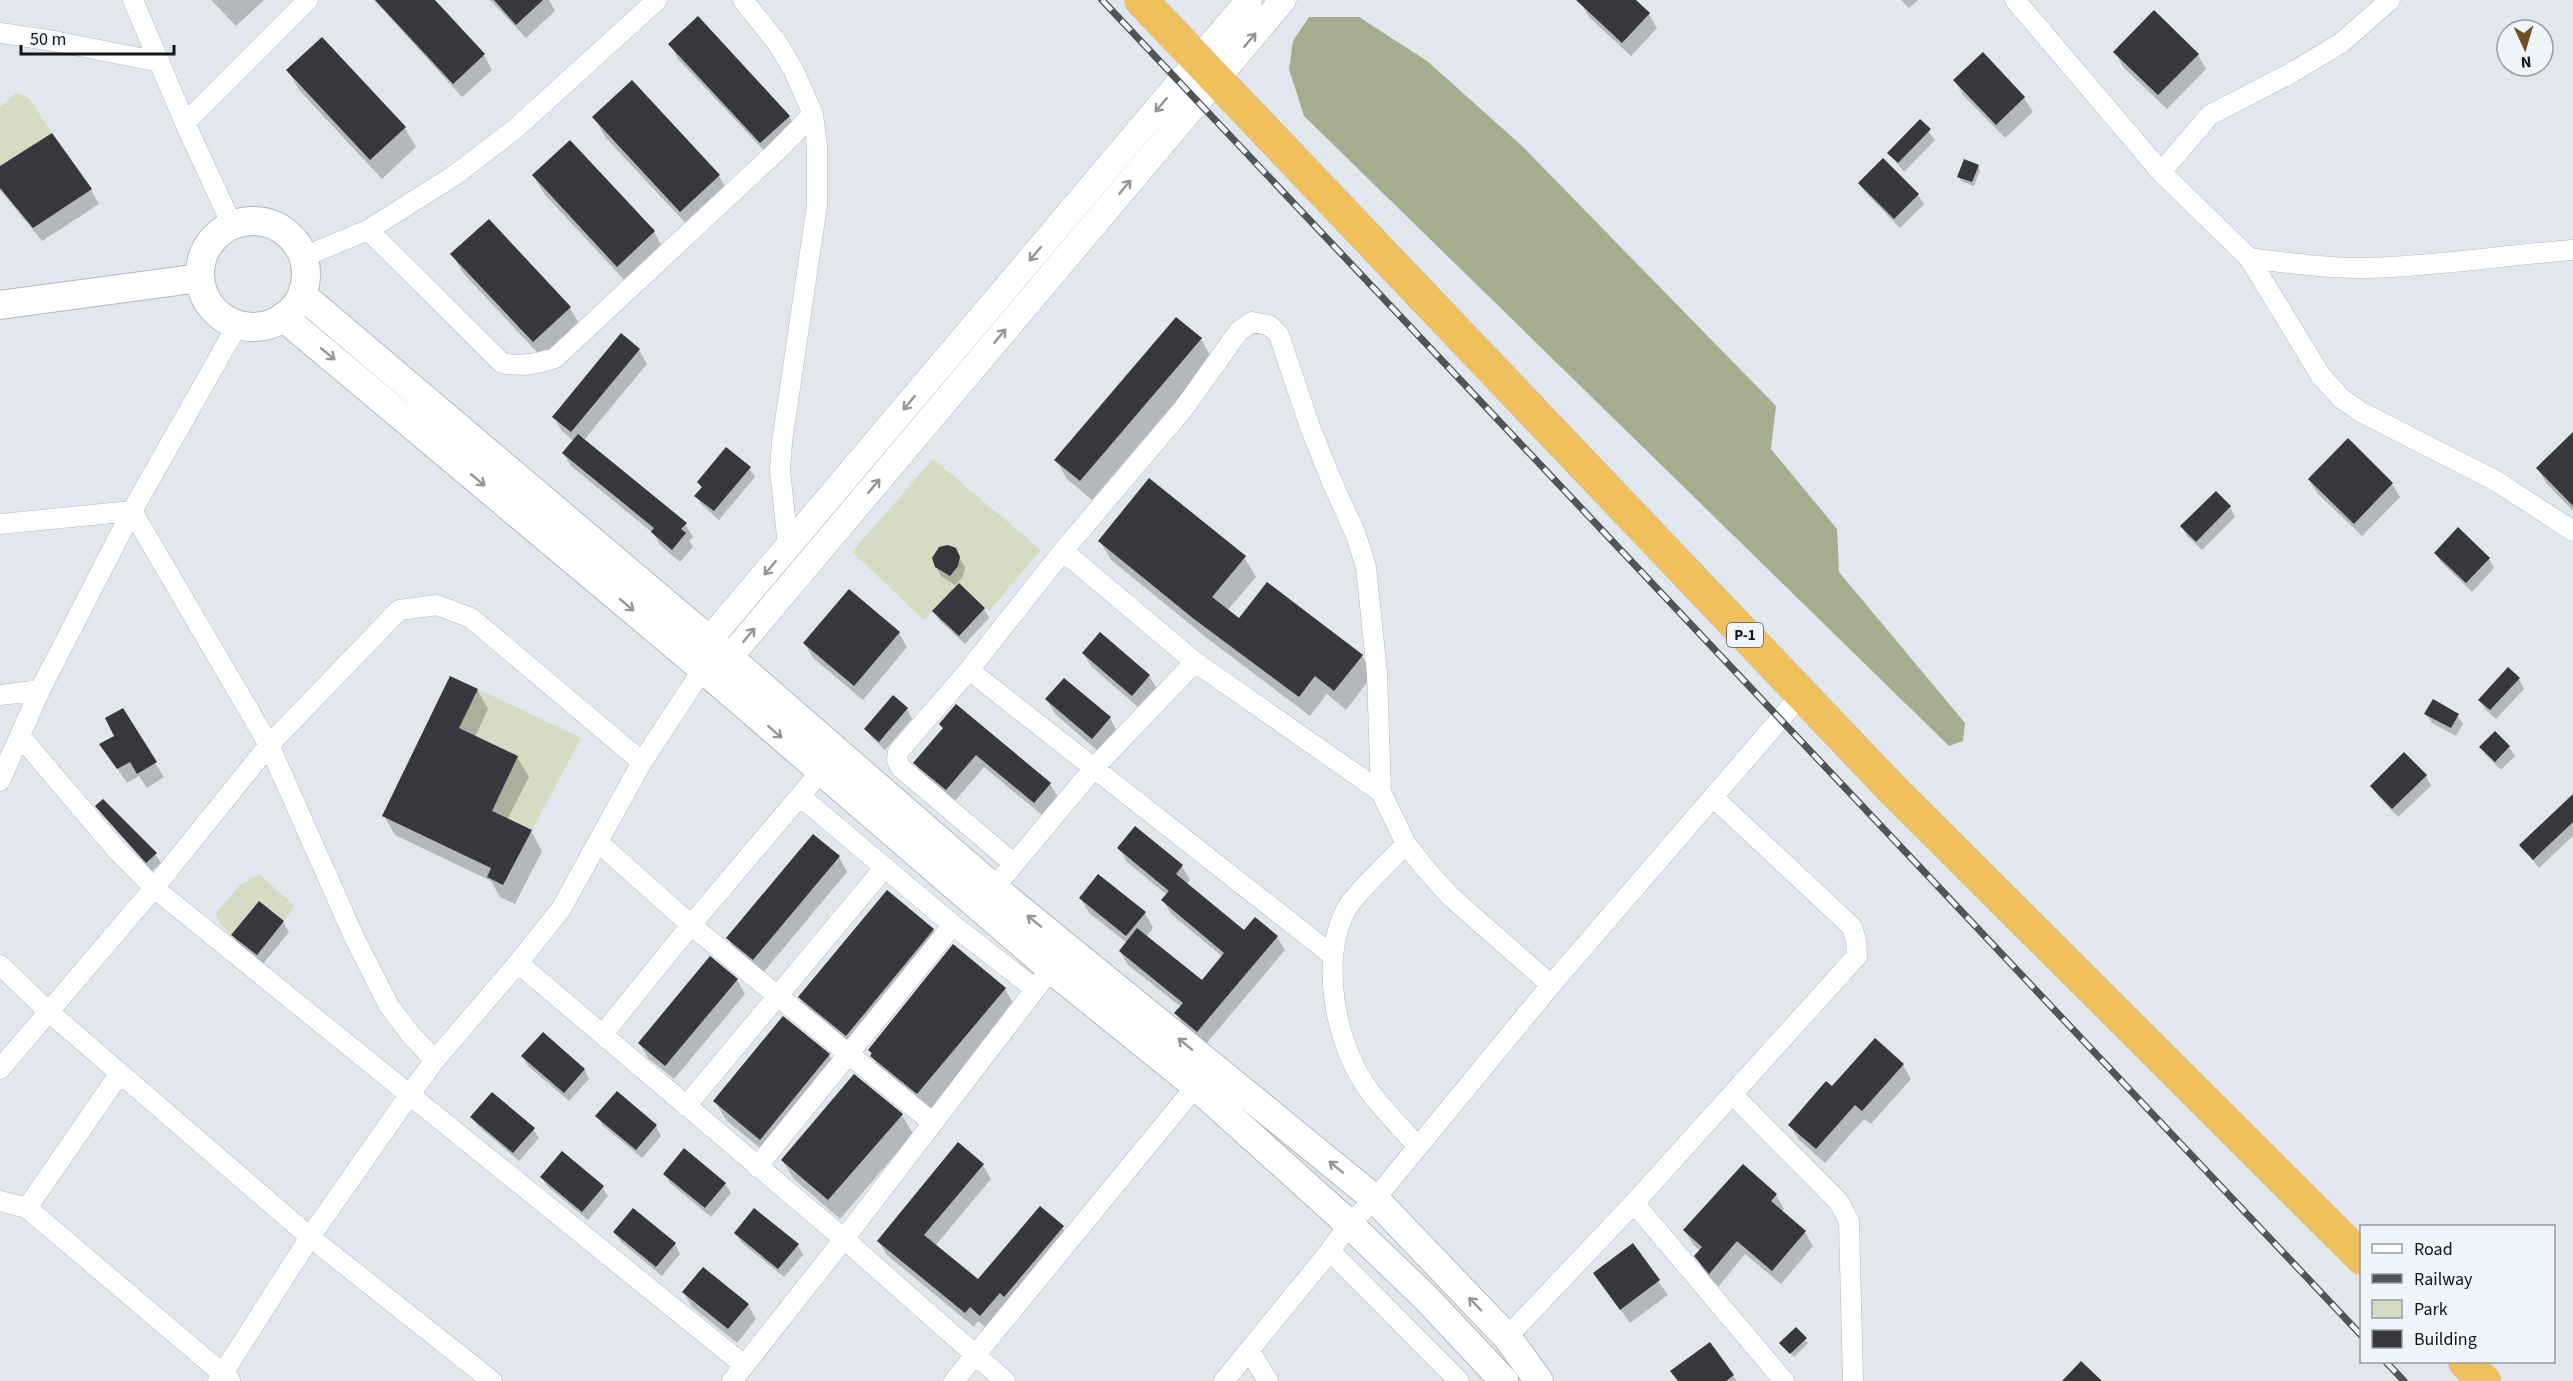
<svg xmlns="http://www.w3.org/2000/svg" width="2573" height="1381" font-family="'Source Sans 3',sans-serif">
<style>
.green{fill:#d5dcc3}
.forest{fill:#a5ad8e}
.shadow{fill:#0003}
.building{fill:#38373d}
.lines{fill:none;stroke-linecap:round;stroke-linejoin:round}
.minor-casing{stroke:#b2b8be;stroke-width:21}
.tertiary-casing{stroke:#b2b8be;stroke-width:27}
.secondary-casing{stroke:#b2b8be;stroke-width:30}
.trunk-casing{stroke:#c2c2c3;stroke-width:34}
.minor{stroke:#fff;stroke-width:20}
.tertiary{stroke:#fff;stroke-width:26}
.secondary{stroke:#fff;stroke-width:28}
.trunk{stroke:#efc05c;stroke-width:33}
.rail-casing{stroke:#515457;stroke-width:7}
.rail{stroke:#eef5fb;stroke-width:4.5;stroke-dasharray:14;stroke-linecap:butt}
.oneway{stroke:#959697}
.labels{text-anchor:middle;dominant-baseline:central;stroke-width:6;stroke-linejoin:round;paint-order:stroke}
.shield{fill:#eef5fb;stroke:#55585b;stroke-width:1.5}
.shield-label{font-size:15px;font-weight:bold;fill:#131517}
</style>
<rect width="100%" height="100%" fill="#e1e7ed"/>
<!-- green -->
<path class="green" d="M16 93 29 98 52 133 0 166V107Z
M933 459 1041 550 989 611 959 584 924 620 852 552Z
M478 689 581 738 532 830 431 783 499 796 518 756 459 728Z
M259 874 295 906 284 921 259 901 231 935 219 922 216 913 240 885Z"/>
<!-- forest -->
<path class="forest" d="M1309 17H1359L1427 61 1521 145 1776 406 1771 449 1837 529 1839 572 1965 723 1963 741 1949 746 1304 116 1289 69 1293 41Z"/>
<!-- shadow -->
<path class="shadow" d="M211 0H264L236 26Z
M374 0H433L484 55 492 70 462 97Z
M490 0H549L555 11 526 38Z
M1584 0H1634L1649 14 1657 28 1631 56 1589 17 1581 3Z
M1901 0H1918L1909 8Z
M670 44 789 116 797 131 770 157 678 59Z
M2115 52 2198 55 2206 69 2167 109 2123 67Z
M288 70 405 128 416 147 382 179 299 90Z
M1955 81 2024 98 2033 112 2005 138 1963 95Z
M594 117 719 176 730 195 692 230 605 137Z
M1920 121 1935 140 1904 172 1889 153Z
M570 142 654 232 665 252 629 285 545 195 533 175Z
M1978 166 1980 170 1974 186 1961 181 1959 176Z
M0 168 91 190 99 204 42 241 0 190Z
M1859 183 1918 195 1924 204 1900 228 1865 192Z
M452 254 570 308 581 327 545 361 463 273Z
M1201 339 1212 359 1092 500 1067 479 1056 460Z
M639 350 647 364 584 440 685 524 693 537 689 541 693 547 680 562 660 545 654 534 571 466 563 453 574 441 562 431 554 417Z
M2573 434V511L2546 483 2538 469Z
M2348 441 2392 484 2400 497 2362 536 2317 493 2309 480Z
M749 468 755 477 719 520 702 505 696 496 702 489 699 482Z
M2216 493 2230 507 2235 517 2202 550 2187 536 2182 527Z
M1100 541 1244 557 1256 577 1227 611 1239 620 1362 656 1373 675 1346 710 1327 694 1310 716 1207 638 1111 560Z
M955 550 965 567 963 576 955 585 942 577 936 567Z
M2436 553 2489 559 2494 568 2472 592 2441 562Z
M984 609 989 618 965 644 940 621 934 612Z
M899 633 907 647 863 700 813 658 805 644Z
M1100 634 1149 676 1158 690 1141 710 1092 667 1083 653Z
M2519 679 2524 689 2496 719 2485 709 2480 700Z
M477 690 488 709 475 737 517 757 529 777 507 820 531 831 542 851 515 904 500 897 491 881 395 835 384 816Z
M1047 700 1110 718 1118 733 1100 753 1055 714Z
M907 709 912 719 885 750 872 738 866 729Z
M2426 714 2457 715 2463 724 2456 736 2432 723Z
M941 725 1050 784 1058 797 1042 815 984 767 954 802 922 775 915 763 944 729Z
M2495 733 2509 747 2515 756 2501 770 2487 756 2481 747Z
M116 736 155 763 164 777 147 788 139 776 127 783 101 745Z
M2404 754 2426 776 2431 786 2398 817 2377 795 2372 786Z
M2573 796V836L2539 868 2521 845Z
M97 806 155 854 161 863 152 871 102 815Z
M1136 828 1182 866 1190 880 1186 884 1244 932 1277 937 1285 950 1206 1044 1184 1027 1176 1013 1181 1007 1128 965 1120 951 1127 943 1089 913 1081 899 1145 913 1153 928 1146 937 1202 982 1223 957 1171 914 1163 900 1167 895 1127 862 1119 848Z
M813 836 839 857 847 872 762 974 736 953 728 938Z
M259 903 283 922 289 932 263 964 238 944 233 935Z
M933 930 944 949 857 1054 811 1017 800 998Z
M737 980 745 994 674 1079 648 1058 639 1043Z
M1005 989 1016 1008 928 1113 883 1075 869 1050Z
M783 1018 829 1055 840 1075 772 1158 726 1120 715 1101Z
M523 1057 584 1069 589 1079 569 1101 528 1066Z
M1903 1065 1911 1079 1871 1124 1864 1119 1825 1163 1798 1139 1790 1125 1832 1088Z
M617 1093 656 1126 661 1136 642 1158 603 1126 597 1116Z
M902 1115 913 1134 840 1219 794 1179 782 1160Z
M472 1117 533 1129 539 1138 519 1161 478 1126Z
M685 1150 725 1184 731 1193 711 1217 670 1183 665 1174Z
M983 1165 991 1179 935 1246 978 1281 1062 1227 1071 1241 989 1330 978 1321 974 1327 887 1255 878 1241Z
M542 1177 602 1187 608 1196 588 1220 547 1186Z
M1776 1195 1784 1209 1782 1212 1805 1232 1813 1246 1781 1284 1745 1254 1718 1287 1704 1271 1696 1256 1700 1251 1693 1244 1684 1230Z
M633 1210 675 1244 680 1254 662 1276 620 1241 615 1232Z
M735 1233 798 1245 803 1255 784 1277 741 1242Z
M1633 1246 1668 1295 1630 1323 1595 1274Z
M684 1293 748 1305 756 1319 737 1343 692 1307Z
M1796 1329 1808 1343 1794 1357 1784 1347Z
M1709 1344 1737 1381H1678L1672 1371Z"/>
<!-- building -->
<path class="building" d="M375 0H435L485 54 453 84Z
M494 0H543L516 25Z
M1576 0H1636L1650 13 1622 43Z
M2154 10 2199 54 2158 95 2113 52Z
M698 16 790 116 760 143 668 44Z
M322 37 406 127 370 160 286 70Z
M1983 52 2025 97 1996 125 1953 80Z
M632 80 720 175 680 212 592 117Z
M1920 119 1931 129 1898 163 1887 153Z
M52 133 92 189 33 228 0 188V166Z
M570 140 655 231 617 267 532 175Z
M1883 158 1919 194 1894 219 1858 183Z
M1964 159 1979 165 1972 182 1957 177Z
M489 219 571 307 533 342 450 254Z
M1176 317 1202 338 1080 481 1054 460Z
M621 333 640 349 571 432 552 417Z
M2573 432V506L2536 468Z
M578 434 687 523 681 529 686 533 672 550 651 532 654 528 562 453Z
M2348 438 2393 483 2354 524 2308 479Z
M726 447 751 467 714 511 694 496 702 487 697 482Z
M1149 478 1246 556 1212 597 1239 618 1267 582 1363 655 1334 691 1315 676 1299 697 1194 619 1098 541Z
M2216 491 2231 506 2196 542 2180 526Z
M2458 527 2490 558 2466 583 2434 553Z
M948 545 956 548 960 557 958 566 950 576 935 567 932 558 939 547Z
M959 583 985 608 959 636 932 611Z
M849 589 900 632 854 686 803 643Z
M1100 632 1150 675 1132 696 1082 653Z
M2508 667 2520 678 2490 710 2478 700Z
M450 676 478 689 459 728 518 756 492 811 532 830 503 885 487 877 491 868 382 816Z
M1064 678 1111 717 1092 739 1045 699Z
M893 695 908 708 879 742 864 729Z
M2433 699 2459 714 2451 728 2424 714Z
M956 704 1051 783 1034 803 976 755 946 790 913 763 943 728 939 724Z
M123 708 157 762 137 774 130 762 117 769 99 744 114 736 105 718Z
M2495 731 2510 746 2495 762 2479 747Z
M2404 752 2427 775 2392 809 2370 786Z
M2573 794V822L2533 860 2519 845Z
M103 799 157 853 146 863 95 806Z
M1135 826 1183 865 1176 874 1244 930 1255 917 1278 936 1197 1032 1174 1013 1183 1003 1119 951 1137 928 1202 980 1224 953 1161 900 1169 891 1117 848Z
M813 834 840 856 753 960 726 938Z
M1098 874 1146 912 1126 936 1079 898Z
M887 890 934 929 846 1036 798 997Z
M259 901 284 921 257 955 231 935Z
M953 944 1006 988 917 1094 870 1056 872 1053 868 1050Z
M710 956 738 979 665 1066 638 1043Z
M783 1016 830 1054 760 1140 713 1101Z
M543 1032 585 1069 564 1093 521 1056Z
M1875 1038 1904 1064 1862 1111 1855 1105 1816 1149 1788 1125 1826 1081 1832 1086Z
M854 1074 903 1114 828 1200 781 1160Z
M617 1091 657 1125 636 1150 595 1116Z
M492 1092 535 1128 513 1153 470 1117Z
M958 1142 984 1164 924 1235 978 1279 1040 1206 1064 1226 1004 1297 1000 1293 980 1316 970 1307 965 1313 877 1241Z
M684 1148 726 1183 705 1208 663 1174Z
M562 1151 604 1186 582 1212 540 1177Z
M1743 1164 1777 1194 1771 1201 1806 1231 1772 1271 1737 1241 1709 1274 1694 1256 1702 1247 1683 1230Z
M633 1208 676 1243 656 1267 613 1232Z
M754 1208 799 1244 778 1269 734 1233Z
M1633 1243 1660 1280 1620 1310 1593 1273Z
M703 1267 749 1304 728 1329 682 1292Z
M1796 1327 1807 1338 1790 1354 1779 1343Z
M1710 1342 1734 1375 1726 1381H1678L1670 1371Z
M2081 1361 2102 1381H2062Z"/>
<g class="lines">
<!-- minor casing -->
<g class="minor-casing">
<path id="minor" d="M133 0 185 123 232 225
M743 0 778 44 793 69 813 114 817 146V205L782 442 780 470 788 546
M2015 0 2161 172 2249 258 2321 376 2342 399 2361 412 2496 481 2573 531
M0 33 54 41 160 62
M185 123 308 0
M2161 172 2210 115 2293 72 2341 43 2390 0
M368 230 502 363C522 367 536 364 555 358L779 149 813 114
M303 257 368 230 455 175 515 129 657 0
M2249 258C2287 263 2325 268 2363 268 2433 267 2503 255 2573 250
M0 524 132 511 269 745 355 939 389 1006 411 1035 435 1060
M1063 551 1195 662 1381 792
M969 670 1332 955
M0 695 40 690
M20 736 115 848 154 888 744 1365
M0 781 40 690 132 511 238 324
M801 797 953 925 1035 989
M598 842 691 925 933 1123
M1406 844C1390 861 1358 890 1347 908 1320 957 1334 1037 1364 1083 1378 1105 1399 1125 1417 1146
M1014 864 901 768 897 760 898 752 969 670 1063 551 1184 408 1239 331 1252 322 1269 325 1279 335 1310 427 1332 482 1356 535 1366 567 1377 673 1381 792 1406 844 1424 867 1450 896 1551 985
M994 888 1094 768 1195 662
M518 963 844 1239 1005 1381
M0 965 49 1012 310 1237 492 1381
M603 1034 691 925 821 771
M0 1069 154 888 269 745 399 610 437 605 471 618 642 762
M1733 1095 1838 1201 1849 1221 1853 1381
M686 1106 885 867
M757 1167 953 925
M0 1201 27 1208 230 1380
M1634 1203 1857 956 1856 940 1852 927 1713 797
M27 1208 120 1073
M1330 1251 1459 1381
M1507 1337 1634 1203 1784 1381
M1249 1350 1268 1381
M218 1381 310 1237 410 1094 435 1060 518 963 561 909 642 762 703 669
M732 1381 844 1239 1057 961
M954 1381 1196 1086
M1224 1381 1330 1251 1349 1224 1375 1199 1551 985 1801 695"/>
</g>
<!-- tertiary casing -->
<g class="tertiary-casing">
<path id="tertiary" d="M705 660 709 640 1249 0
M712 666 729 658 1283 0"/>
</g>
<!-- secondary casing -->
<g class="secondary-casing">
<path id="secondary" d="M200 274a53 53 0 1 1 106 0a53 53 0 1 1-106 0Z
M302 295 709 640 994 888 1375 1199 1507 1337 1539 1381
M0 305 200 278
M283 317 703 669 1051 969 1196 1086 1349 1224 1426 1298 1504 1381"/>
</g>
<!-- trunk casing -->
<g class="trunk-casing">
<path id="trunk" d="M1141 0 1892 789 2362 1258
M2465 1362 2484 1381"/>
</g>
<!-- minor -->
<use href="#minor" class="minor"/>
<!-- tertiary -->
<use href="#tertiary" class="tertiary"/>
<!-- secondary -->
<use href="#secondary" class="secondary"/>
<!-- trunk -->
<use href="#trunk" class="trunk"/>
<!-- rail casing -->
<g class="rail-casing">
<path id="rail" d="M1102 0 2362 1336
M2386 1362 2404 1381"/>
</g>
<!-- rail -->
<use href="#rail" class="rail"/>
</g>
<!-- one-way arrows -->
<defs><path id="oneway-shaft" d="M-6 0H5M1.5-3L5.5 0L1.5 3" fill="none" stroke-width="1.6" stroke-linecap="round" stroke-linejoin="round" transform="scale(1.5)"/></defs>
<g class="oneway">
<use href="#oneway-shaft" transform="translate(1250 40) rotate(-50)"/>
<use href="#oneway-shaft" transform="translate(1161 105) rotate(130)"/>
<use href="#oneway-shaft" transform="translate(1125 187) rotate(-50)"/>
<use href="#oneway-shaft" transform="translate(1035 254) rotate(130)"/>
<use href="#oneway-shaft" transform="translate(1000 336) rotate(-50)"/>
<use href="#oneway-shaft" transform="translate(328 354) rotate(40)"/>
<use href="#oneway-shaft" transform="translate(909 403) rotate(130)"/>
<use href="#oneway-shaft" transform="translate(478 480) rotate(40)"/>
<use href="#oneway-shaft" transform="translate(874 486) rotate(-50)"/>
<use href="#oneway-shaft" transform="translate(770 568) rotate(130)"/>
<use href="#oneway-shaft" transform="translate(627 605) rotate(40)"/>
<use href="#oneway-shaft" transform="translate(749 635) rotate(-50)"/>
<use href="#oneway-shaft" transform="translate(775 732) rotate(41)"/>
<use href="#oneway-shaft" transform="translate(1034 921) rotate(-141)"/>
<use href="#oneway-shaft" transform="translate(1185 1044) rotate(-141)"/>
<use href="#oneway-shaft" transform="translate(1336 1167) rotate(-141)"/>
<use href="#oneway-shaft" transform="translate(1475 1304) rotate(-134)"/>
</g>
<g class="labels">
<!-- shield labels -->
<rect class="shield" x="1727" y="623" width="36" height="24" rx="4.5"/>
<g class="shield-label">
<text x="1745" y="635">P-1</text>
</g>
</g>
<!-- legend -->
<rect x="2360" y="1225" width="195" height="138" fill="#eef5fb" stroke="#969ba0" stroke-width="1.5"/>
<rect x="2372" y="1244" width="30" height="9" fill="#ffffff" stroke="#969ba0" stroke-width="1.5"/>
<text x="2414" y="1255" font-size="18" fill="#131517">Road</text>
<rect x="2372" y="1274" width="30" height="9" fill="#515457" stroke="#969ba0" stroke-width="1.5"/>
<text x="2414" y="1285" font-size="18" fill="#131517">Railway</text>
<rect x="2372" y="1300" width="30" height="18" fill="#d5dcc3" stroke="#969ba0" stroke-width="1.5"/>
<text x="2414" y="1315" font-size="18" fill="#131517">Park</text>
<rect x="2372" y="1330" width="30" height="18" fill="#38373d" stroke="#969ba0" stroke-width="1.5"/>
<text x="2414" y="1345" font-size="18" fill="#131517">Building</text>
<!-- north arrow -->
<g transform="translate(2525 48) rotate(176)"><circle r="28" fill="#eef5fb" stroke="#969ba0" stroke-width="1.5"/>
<path d="M0-4.5L10 22L0 15L-10 22Z" fill="#705126"/>
<text y="-9" font-size="16" font-weight="bold" text-anchor="middle" fill="#131517">N</text>
</g>
<!-- scale -->
<path d="M21 45v9h153v-9" fill="none" stroke="#131517" stroke-width="3"/>
<text x="30" y="45" font-size="18" fill="#131517" stroke="#eef5fb" stroke-width="4.5" paint-order="stroke">50 m</text>
</svg>
